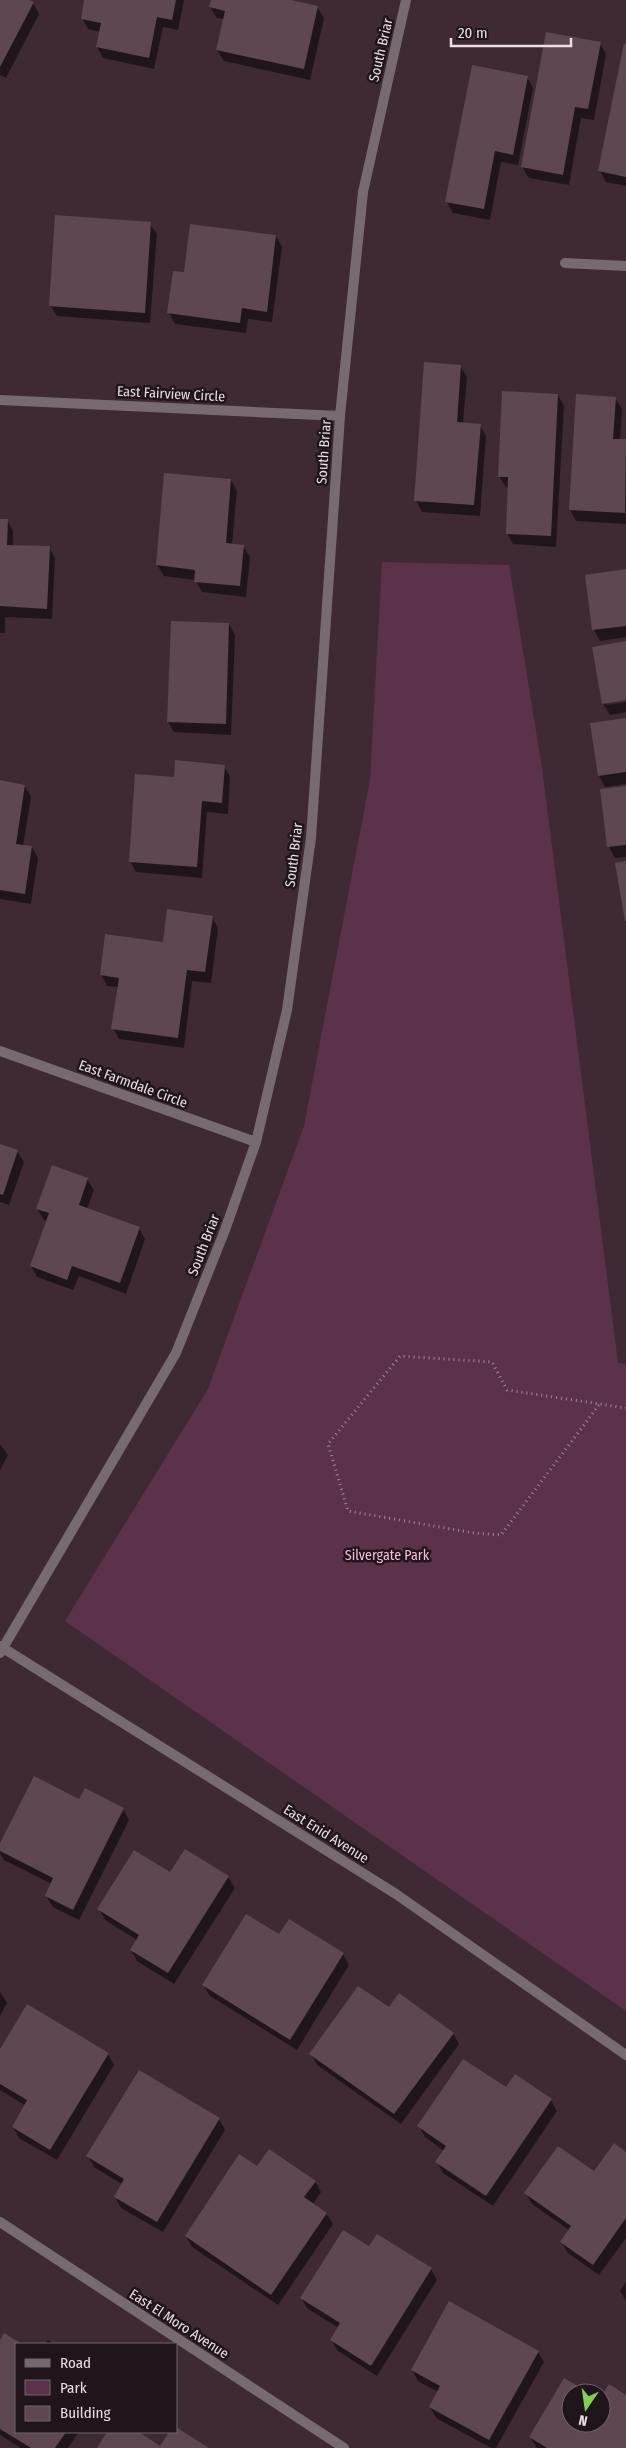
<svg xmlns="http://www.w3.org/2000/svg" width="626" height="2448" font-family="'Fira Sans Condensed',sans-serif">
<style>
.green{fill:#5c324a}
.shadow{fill:#0007}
.building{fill:#5e4653}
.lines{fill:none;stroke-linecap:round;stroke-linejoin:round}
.path{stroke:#9d8b95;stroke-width:3;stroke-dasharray:1 4;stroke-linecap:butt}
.street{stroke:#776b71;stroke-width:10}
.labels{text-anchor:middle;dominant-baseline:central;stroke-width:5;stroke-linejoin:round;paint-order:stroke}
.street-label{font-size:14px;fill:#eddfe6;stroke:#1f151b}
.park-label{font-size:14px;fill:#f8bedd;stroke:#1f151b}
</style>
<rect width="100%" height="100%" fill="#3f2935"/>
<!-- green -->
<path class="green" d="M382 562 509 565 542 768 618 1363 626 1364V2011L65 1621 208 1389 304 1126 370 780Z"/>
<!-- shadow -->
<path class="shadow" d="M0 0H27L33 3 39 14 6 78 0 75Z
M86 0H184L178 30 163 27 154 69 103 58 97 47 100 32 88 29 82 18Z
M212 0H285L317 7 324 18 310 80 224 61 217 50 224 19 217 18 210 7Z
M600 43 606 54 594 120 581 118 569 185 529 178 522 167Z
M626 45V186L606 182 600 171Z
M527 77 533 88 518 165 501 162 490 220 453 213 447 202Z
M150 224 157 234 150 323 57 316 50 305Z
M276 236 282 247 272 322 248 319 246 333 175 324 169 313 185 273Z
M460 366 467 377 463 423 480 425 486 436 480 516 422 512 416 501Z
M558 395 564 406 556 547 513 544 507 533 509 488 506 487 499 476Z
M615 398 622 409 620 440 626 441V524L576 521 570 510Z
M231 480 237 491 232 545 243 546 250 557 246 597 202 592 195 580 164 576 157 565Z
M0 520H7L13 531V546L49 547 55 558 52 619 5 617V633H0Z
M626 571V637L600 641 594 630Z
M229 624 235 635 231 735 174 732 168 722Z
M626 642V699L606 703V705L626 702V712L610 715 603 704 593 648Z
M626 719V784L605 787 599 776 591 724Z
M224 766 230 777 228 814 207 812 202 878 136 872 130 861 175 778Z
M0 782 25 786 31 797 23 846 32 847 38 858 31 904 0 899Z
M626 787V857L615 858 609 847 602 790Z
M212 917 218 928 211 983 192 981 184 1048 119 1039 113 1028 118 987 107 986 101 974Z
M0 1145 17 1151 24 1162 9 1205 0 1202Z
M87 1179 94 1190 87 1209 139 1228 145 1239 126 1294 79 1276 73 1290 37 1277 31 1266 47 1221 44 1220 37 1209Z
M0 1444 8 1455 0 1470Z
M123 1809 129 1820 79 1920 53 1907 46 1896 52 1884 4 1860 0 1853V1846Z
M171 1874 228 1877 235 1888 174 1984 137 1961 131 1950 137 1940 105 1920 99 1909Z
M279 1935 343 1954 349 1965 297 2050 210 1996 204 1986Z
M0 1992 7 2003 0 2016Z
M389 2009 453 2033 459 2044 401 2124 317 2065 311 2054Z
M0 2052 108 2054 114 2065 57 2160 19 2138 13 2127 26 2106 0 2090Z
M506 2089 551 2100 557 2111 493 2206 443 2173 437 2162 444 2151 425 2137 419 2126Z
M219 2119 225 2130 163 2232 121 2208 115 2197 122 2184 94 2167 88 2156Z
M626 2153V2238L599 2275 568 2253 561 2242 569 2230 532 2204 526 2193 594 2173Z
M258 2168 315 2181 321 2192 313 2204 326 2213 333 2224 278 2305 192 2247 186 2236Z
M369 2248 431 2269 437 2280 377 2376 338 2351 331 2340 339 2328 308 2309 301 2298Z
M626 2282V2301L620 2291Z
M5 2335 19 2344H16V2432H79L68 2448H21L0 2435V2343Z
M48 2340 54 2344H45Z
M538 2352 544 2362 496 2448H491L436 2418 430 2407 438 2392 418 2381 412 2370Z
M565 2379 588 2393H571V2423H601V2400L626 2396V2448H537L530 2437Z"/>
<!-- building -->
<path class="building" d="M0 0H29L34 2 0 67Z
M84 0H176L172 20 157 17 149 58 96 47 101 23 81 19Z
M211 0H291L318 6 304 69 216 50 225 11 209 7Z
M546 32 601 42 588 109 575 107 563 175 521 167Z
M624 43 626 44V177L598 171Z
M472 65 528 76 513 155 495 151 484 209 445 202Z
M55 215 151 222 145 313 49 306Z
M190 224 276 235 267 312 242 308 240 323 167 313 173 271 184 272Z
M424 362 461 365 457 422 481 424 474 505 414 501Z
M502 391 558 394 551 536 506 534 508 477H498Z
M576 394 616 397 613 439H626L625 513 569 510Z
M164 473 231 479 226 543 244 545 240 586 194 582 195 570 156 565Z
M0 519H8L7 545 50 546 47 609 0 606Z
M626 569V626L592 630 585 575Z
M171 621 229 623 226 724 167 722Z
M626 641V700L602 704 592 647Z
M626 718V772L598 776 590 723Z
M175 760 225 765 222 803 202 801 197 867 129 862 135 774 174 777Z
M0 780 25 785 16 844 32 846 25 894 0 890Z
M626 786V845L607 847 600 789Z
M626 861V921H625L615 863Z
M167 909 213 916 205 972 187 970 178 1038 111 1029 119 978 100 975 105 934 163 942Z
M0 1144 18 1150 3 1195 0 1194Z
M52 1165 88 1178 79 1205 140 1227 120 1283 72 1266 67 1280 30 1266 49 1213 36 1209Z
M34 1776 79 1799 85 1788 124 1808 73 1910 45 1896 53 1878 0 1851V1843Z
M185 1849 229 1876 168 1973 130 1950 139 1935 97 1909 134 1850 170 1872Z
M246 1914 279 1934 289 1919 344 1953 290 2040 202 1985Z
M358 1986 389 2007 399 1993 454 2033 394 2114 309 2054Z
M27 2004 109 2053 50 2150 12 2127 27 2100 0 2084V2049Z
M463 2059 506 2087 515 2074 552 2099 486 2196 435 2162 446 2146 417 2126Z
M139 2070 220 2118 157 2222 114 2197 124 2179 86 2156Z
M614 2143 626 2152V2218L593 2265 560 2242 571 2226 524 2193 558 2146 594 2171Z
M269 2149 316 2181 304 2197 327 2213 271 2295 185 2236 239 2154 257 2166Z
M343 2230 369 2246 377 2234 432 2268 371 2366 330 2340 340 2323 300 2298Z
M449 2301 539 2351 489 2440 429 2407 440 2386 411 2370Z
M4 2333 22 2344H16V2432H66L55 2448H31L0 2429V2340Z
M564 2378 590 2393H571V2423H601V2397L609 2384 626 2395V2448H547L529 2437Z
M176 2427 209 2448H97L107 2432H139L160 2446 169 2432H176Z"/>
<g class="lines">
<!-- path -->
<path class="path" d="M599 1405 501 1535 474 1533 348 1511 328 1444 400 1356 492 1362 507 1390 626 1408"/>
<!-- street -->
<path class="street" d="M565 263 626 266
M0 400 340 416
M0 1051 256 1142
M0 1646 396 1894 626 2055
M0 1653 176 1353 225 1230 256 1142 287 1010 311 838 340 416 363 192 406 0
M0 2222 344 2448"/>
</g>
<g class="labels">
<!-- street labels -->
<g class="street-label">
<text transform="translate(381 50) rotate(-77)">South Briar</text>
<text transform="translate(171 394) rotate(3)">East Fairview Circle</text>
<text transform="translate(324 452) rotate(-86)">South Briar</text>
<text transform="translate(294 855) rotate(-83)">South Briar</text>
<text transform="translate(133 1084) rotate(20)">East Farmdale Circle</text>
<text transform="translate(204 1245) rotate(-69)">South Briar</text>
<text transform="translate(326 1834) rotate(32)">East Enid Avenue</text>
<text transform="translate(179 2324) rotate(33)">East El Moro Avenue</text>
</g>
<!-- park labels -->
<g class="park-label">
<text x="387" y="1555">Silvergate Park</text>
</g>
</g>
<!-- legend -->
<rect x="15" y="2343" width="162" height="90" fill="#1f151b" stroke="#71666c"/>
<rect x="25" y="2359" width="25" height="8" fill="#776b71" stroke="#71666c"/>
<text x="60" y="2368" font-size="15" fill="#eddfe6">Road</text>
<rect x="25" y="2380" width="25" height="15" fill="#5c324a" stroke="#71666c"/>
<text x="60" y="2393" font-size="15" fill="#eddfe6">Park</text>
<rect x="25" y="2406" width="25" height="15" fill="#5e4653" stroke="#71666c"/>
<text x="60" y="2418" font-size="15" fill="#eddfe6">Building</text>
<!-- north arrow -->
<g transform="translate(586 2408) rotate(193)"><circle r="24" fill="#1f151b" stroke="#71666c"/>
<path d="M0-4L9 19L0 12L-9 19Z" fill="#80d051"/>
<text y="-8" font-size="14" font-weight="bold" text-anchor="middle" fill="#eddfe6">N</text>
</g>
<!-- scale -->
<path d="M451 38v8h120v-8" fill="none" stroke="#eddfe6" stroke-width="2.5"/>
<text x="458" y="38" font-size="15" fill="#eddfe6" stroke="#1f151b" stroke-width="4" paint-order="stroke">20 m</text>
</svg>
